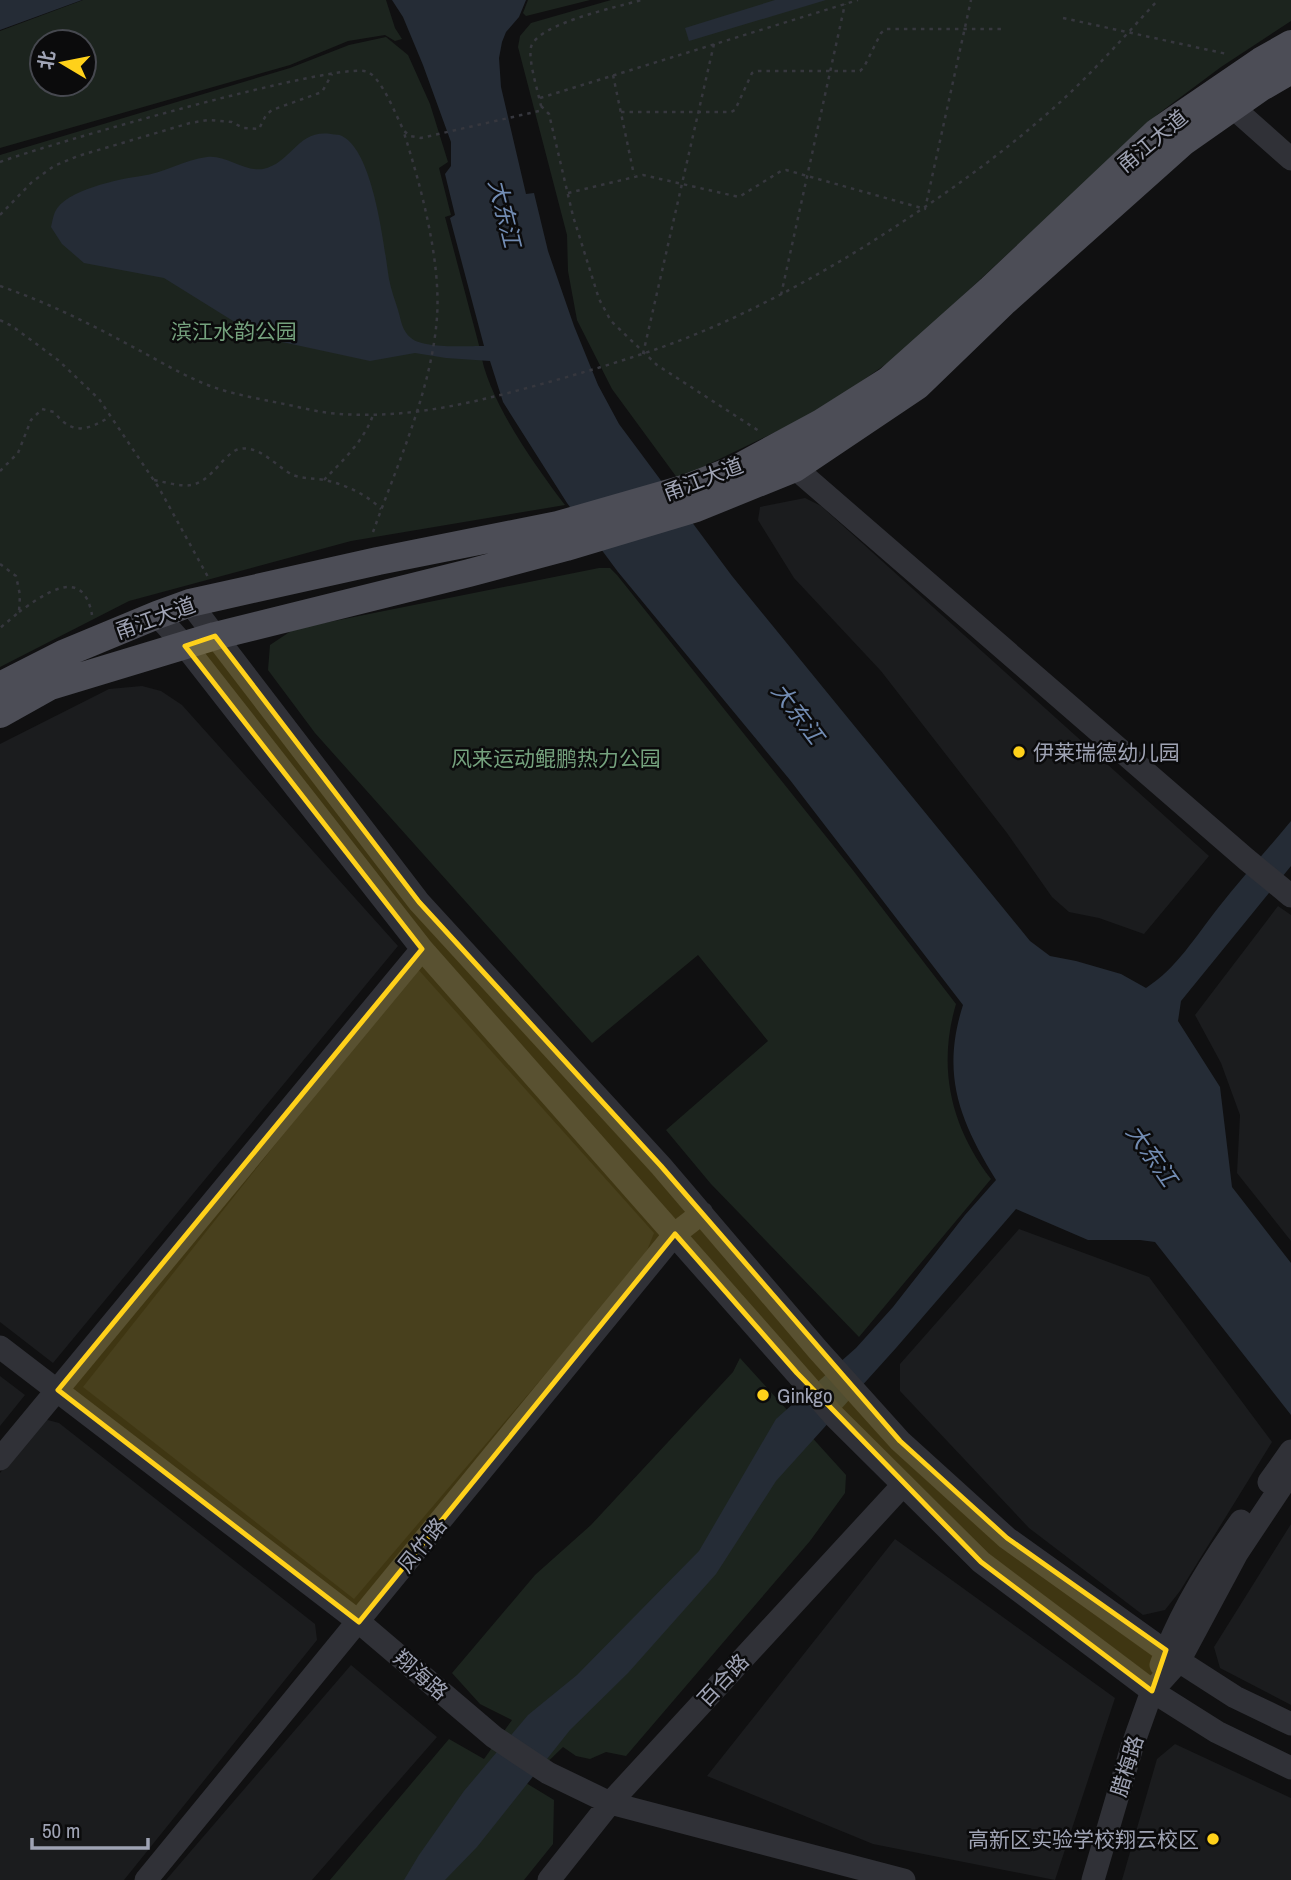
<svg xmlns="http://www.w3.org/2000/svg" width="1291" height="1880" font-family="'Archivo Narrow','Noto Sans SC',sans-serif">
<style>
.built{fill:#1b1c1e}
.green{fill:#1c241e;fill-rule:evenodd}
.water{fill:#252c36}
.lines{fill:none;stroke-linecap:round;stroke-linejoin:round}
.path{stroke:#36373e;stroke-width:2.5;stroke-dasharray:3.5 5;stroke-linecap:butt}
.minor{stroke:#303137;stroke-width:23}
.major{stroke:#4c4d56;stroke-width:28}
.marked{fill:#ffd11a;fill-opacity:0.2;stroke:#ffd11a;stroke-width:5;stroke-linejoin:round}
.poi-dot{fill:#ffd11a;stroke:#0b0b0c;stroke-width:2.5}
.labels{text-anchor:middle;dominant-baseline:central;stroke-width:5;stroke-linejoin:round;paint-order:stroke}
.street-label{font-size:21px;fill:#9fa3b4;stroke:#0b0b0c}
.park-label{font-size:21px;fill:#74a17d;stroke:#0b0b0c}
.poi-label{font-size:21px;fill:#9fa3b4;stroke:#0b0b0c;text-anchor:start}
.water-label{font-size:23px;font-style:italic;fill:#728cb3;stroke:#0b0b0c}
</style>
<rect width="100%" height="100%" fill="#101011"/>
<!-- built -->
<path class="built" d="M805 498 821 506 1209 856 1144 934 1099 918 1069 912 1052 897 1007 833 881 671 794 578 758 520 760 507Z
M142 686 161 691 182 705 398 946 53 1363 0 1322V744L109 689Z
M1278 906 1291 915V1241L1237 1173 1240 1115 1221 1063 1195 1015Z
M416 967 654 1233 644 1258 354 1599 83 1387Z
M1019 1229 1149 1277 1272 1442 1180 1591 1165 1610 1143 1615 1029 1528 900 1391V1364Z
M0 1376 25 1395 0 1426Z
M44 1419 59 1423 315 1624 317 1640 124 1880H0V1473Z
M1291 1524V1705L1220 1668 1214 1647Z
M895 1539 1115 1698 1055 1880 873 1844 707 1776Z
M351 1665 437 1737 312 1880H166Z
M1175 1744 1291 1798V1880H1122L1157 1759Z"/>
<!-- green -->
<path class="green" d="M83 0H386L395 28 402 39 395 41 385 35 348 41 290 65 0 148V31ZM42 42H84V84H42Z
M528 0H590L526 16 523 13Z
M611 0H1291V21L1221 67 1158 114 899 355 819 411 678 479 612 389 577 320 568 271 567 235 518 47 520 36 531 23Z
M386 37 408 55 430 104 448 162 439 168 451 215 445 217 480 349C487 399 534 464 565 505L351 541 129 601 0 667V155L290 68 349 45Z
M599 568H610L617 575 852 869 956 1004C937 1068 951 1127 991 1179L859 1337 711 1184 666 1130 768 1041 698 955 592 1043 315 733 268 670 270 645 294 629Z
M740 1358 846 1475 845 1493 810 1541 626 1756 606 1752 590 1759 576 1756 563 1747 526 1783 554 1800 553 1844 524 1880H330L449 1739 484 1759 512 1720 480 1704 452 1673 535 1575 591 1525 733 1372Z"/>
<!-- water -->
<path class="water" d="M0 0H82L0 30Z
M392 0H526L519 17 506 32 502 42 499 58 501 87 526 194 534 193 548 251 574 326 598 385 619 424 732 576 1030 941 1050 956 1076 961 1121 974 1146 988C1177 968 1195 937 1218 908 1241 879 1267 850 1291 821V866L1181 1001 1178 1021 1220 1087 1232 1187 1291 1263V1415L1155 1242 1140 1240H1088L1016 1209 896 1348 776 1481 716 1574 628 1673 570 1730 477 1847 445 1880H404L419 1855 464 1791 528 1715 577 1675 699 1551 776 1419 856 1348 893 1307 965 1215 996 1180C959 1120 941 1074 963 1005L790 780 618 572 567 503 503 402 490 361 446 358 415 353 370 361 259 337 164 278 84 263 62 244 51 227C52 223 53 216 55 212 65 190 119 179 141 176 164 173 184 160 207 157 224 154 245 172 263 169 292 163 297 129 331 134 335 135 339 134 342 136 374 152 384 247 389 279 391 290 395 300 398 310 401 320 402 331 411 338 424 349 466 346 484 346L450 218 455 215 445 174 451 166V142L423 65 403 17Z
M775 0H826L689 41 685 28Z"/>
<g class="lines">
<!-- path -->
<path class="path" d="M1063 18 1227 54
M613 75 634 175
M540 98 858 0
M541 106 549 114 573 216 599 299 611 321 657 365 759 431
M621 112H731L735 110 752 73 758 71H860L864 67 881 33 886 29H1003
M0 162C42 146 344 59 368 72 383 80 396 116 404 131L410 136 421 138 539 111 541 106C538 91 528 61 531 47 538 23 619 7 641 0
M568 193 643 175 739 197 781 171 786 170 925 209 971 0
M0 215 32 182 54 166 78 156 190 123 208 120 232 122 243 128 259 129 266 115 272 110 322 92 332 74
M0 286C46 302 89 323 131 346 158 360 185 377 213 387 236 395 261 399 284 404 299 407 314 411 329 413 406 421 476 402 549 382 589 371 629 359 668 345 736 320 800 286 862 248 927 207 990 164 1048 113 1087 79 1122 39 1158 0
M781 295 845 4
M0 320 12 326 58 360 99 399 159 488 208 577
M643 354 714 44
M0 471 18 453 31 420 42 409 54 412C73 436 87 430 110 417
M154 480C187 487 196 492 220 464 224 460 230 453 236 450 258 442 276 467 293 475 303 479 314 478 325 480 346 485 366 494 381 509
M324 480C343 460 364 441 373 415
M373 532C397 465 432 389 437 317 441 261 421 186 404 133
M0 564 16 576 20 595 19 612 0 628
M19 612C43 595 83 564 92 615"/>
<!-- minor -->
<path class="minor" d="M1220 96 1291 159
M795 468 1246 859 1291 896
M190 603 419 902 661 1166 818 1350 900 1441 1007 1538 1179 1661 1235 1697 1291 1724
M157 615 185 646 422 949 834 1416 981 1562 1152 1691 1217 1732 1291 1768
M0 1347 359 1622 494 1737 548 1773 610 1803 904 1880
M0 1459 422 949
M1269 1482 1291 1451
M1161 1665C1178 1616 1211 1563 1241 1521
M146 1880 675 1234 702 1213
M549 1880 610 1803 902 1486
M1093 1880 1132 1747 1152 1691 1179 1661 1237 1553 1291 1472"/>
<!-- major -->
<path class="major" d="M0 686 63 654 157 615 190 603 378 561 558 525 687 488 738 468 821 423 889 380 991 289 1157 132 1261 61 1291 44
M0 714 50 686 215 636 469 573 566 547 696 508 795 468 917 386 1005 301 1183 142 1260 88 1291 70"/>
</g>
<!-- marked area -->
<path class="marked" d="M215 636 419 902 661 1166 900 1441 1007 1538 1166 1650 1152 1691 981 1562 797 1373 675 1234 359 1622 58 1390 422 949 185 646Z"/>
<!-- markers -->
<g class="poi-dot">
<circle cx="1019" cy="752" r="7"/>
<circle cx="763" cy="1395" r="7"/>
<circle cx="1213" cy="1839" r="7"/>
</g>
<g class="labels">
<!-- street labels -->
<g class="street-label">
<text transform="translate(1152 141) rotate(-40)">甬江大道</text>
<text transform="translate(703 479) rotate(-21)">甬江大道</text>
<text transform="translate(155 618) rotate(-20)">甬江大道</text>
<text transform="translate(422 1545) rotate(-51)">凤竹路</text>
<text transform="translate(421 1675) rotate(41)">翔海路</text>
<text transform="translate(723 1680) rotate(-47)">百合路</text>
<text transform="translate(1127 1766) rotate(-73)">腊梅路</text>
</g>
<!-- park labels -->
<g class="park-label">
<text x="234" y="331">滨江水韵公园</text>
<text x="556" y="758">风来运动鲲鹏热力公园</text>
</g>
<!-- poi labels -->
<g class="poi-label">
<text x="1033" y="752">伊莱瑞德幼儿园</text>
<text x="777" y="1395">Ginkgo</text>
<text x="1199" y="1839" text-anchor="end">高新区实验学校翔云校区</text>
</g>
<!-- water labels -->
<g class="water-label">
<text transform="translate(505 213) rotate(76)">大东江</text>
<text transform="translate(798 713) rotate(53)">大东江</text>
<text transform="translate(1152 1155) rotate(55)">大东江</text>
</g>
</g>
<!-- north arrow -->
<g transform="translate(63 63) rotate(280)"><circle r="33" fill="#0b0b0c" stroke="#46484f" stroke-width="2"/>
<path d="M0-5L12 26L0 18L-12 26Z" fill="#ffd11a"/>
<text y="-10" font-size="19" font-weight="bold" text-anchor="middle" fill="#9fa3b4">北</text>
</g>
<!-- scale -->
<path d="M32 1838v10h116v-10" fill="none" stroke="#9fa3b4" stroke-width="3.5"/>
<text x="42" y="1838" font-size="21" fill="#9fa3b4" stroke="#0b0b0c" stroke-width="5" paint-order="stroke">50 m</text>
</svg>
